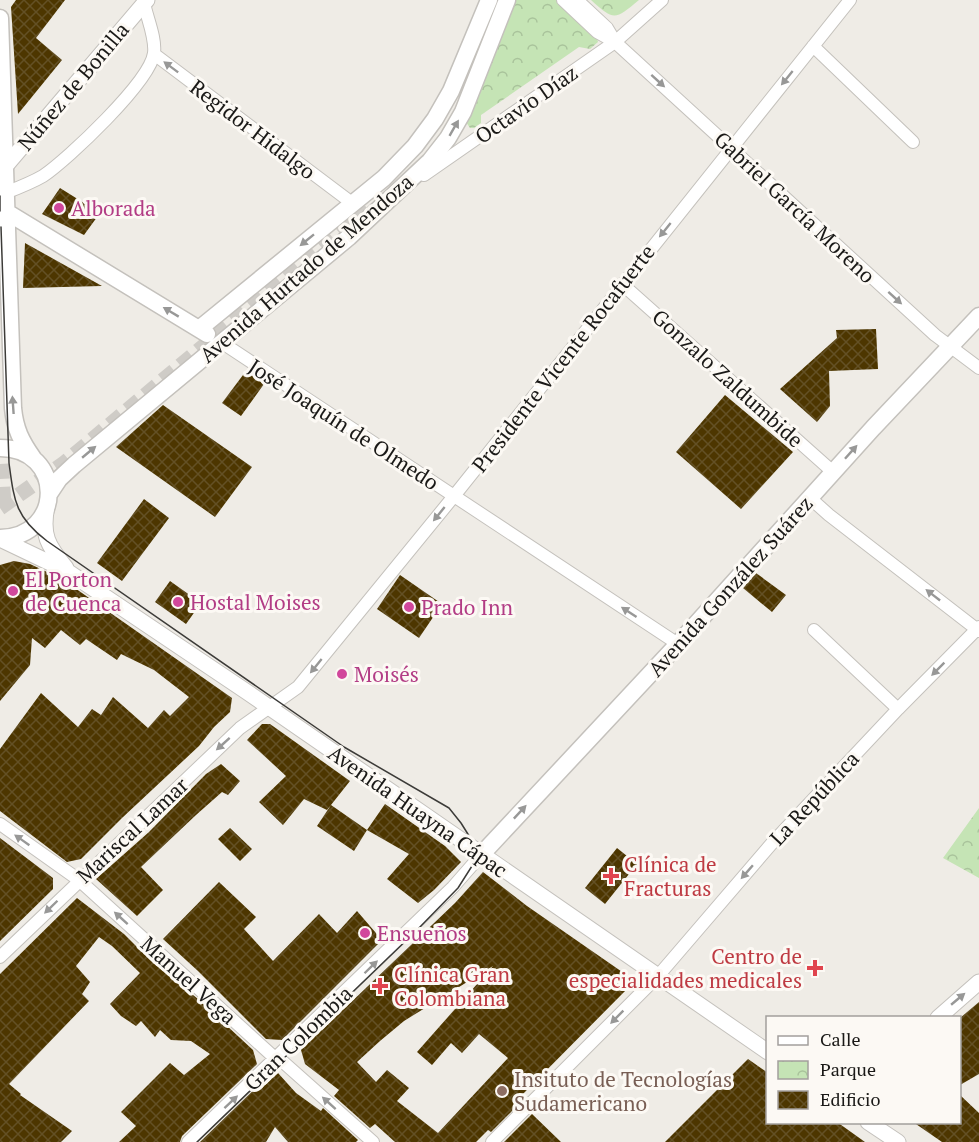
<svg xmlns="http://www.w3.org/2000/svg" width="979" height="1142" font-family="'PT Serif',serif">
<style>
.park{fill:url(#park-crowns)}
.building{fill:url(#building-cross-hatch);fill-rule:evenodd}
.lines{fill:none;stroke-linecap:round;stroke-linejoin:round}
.tertiary-tunnel{stroke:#cfccc7;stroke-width:15;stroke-dasharray:15 8;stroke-linecap:butt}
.minor-casing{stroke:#c4c1bc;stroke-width:14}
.tertiary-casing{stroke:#c4c1bc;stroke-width:17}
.secondary-casing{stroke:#c4c1bc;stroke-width:19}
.minor{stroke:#fff;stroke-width:12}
.tertiary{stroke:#fff;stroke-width:15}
.secondary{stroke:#fff;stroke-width:16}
.tram{stroke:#3c3b38;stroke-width:1.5}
.oneway{fill:#989897}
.hotel-dot{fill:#d1479c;stroke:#fcf9f4;stroke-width:2}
.health-dot{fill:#e0444e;stroke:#fcf9f4;stroke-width:2}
.education-dot{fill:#8d6e63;stroke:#fcf9f4;stroke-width:2}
.labels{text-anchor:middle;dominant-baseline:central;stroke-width:6;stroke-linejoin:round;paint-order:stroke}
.street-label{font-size:21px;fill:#1a1917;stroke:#fcf9f4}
.hotel-label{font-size:21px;fill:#b23c85;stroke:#fcf9f4;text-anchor:start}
.health-label{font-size:21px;fill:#be3a42;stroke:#fcf9f4;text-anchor:start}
.education-label{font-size:21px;fill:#785e54;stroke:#fcf9f4;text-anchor:start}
</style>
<defs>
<pattern id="park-crowns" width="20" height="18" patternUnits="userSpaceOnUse" patternTransform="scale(1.5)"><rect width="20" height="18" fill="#c5e4b5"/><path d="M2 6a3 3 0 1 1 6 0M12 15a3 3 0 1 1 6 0" fill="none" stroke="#a9c39b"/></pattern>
<pattern id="building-cross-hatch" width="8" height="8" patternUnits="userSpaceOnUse" patternTransform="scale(1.5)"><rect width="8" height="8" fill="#4d3600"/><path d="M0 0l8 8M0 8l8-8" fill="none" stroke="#635025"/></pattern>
</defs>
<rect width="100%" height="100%" fill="#efece6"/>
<!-- park -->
<path class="park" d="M515 0H556L597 38 598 42 590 49 579 47 481 115V123L474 128H470L466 122 473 111Z
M591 0H639C615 20 614 21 591 0Z
M979 808V878L943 858Z"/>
<!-- building -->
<path class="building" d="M16 0H65L36 38 62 60 18 114 11 7Z
M60 188 100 213 84 235 42 214Z
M25 243 102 286 23 288Z
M876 329 878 369 829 371 830 406 817 422 780 389 837 338 836 330Z
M246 371 264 384 241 416 222 403Z
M725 395 793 452 741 509 676 452Z
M163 405 252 467 215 517 116 447Z
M144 499 169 518 122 581 97 563Z
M14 561 30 564 62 579 232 698 230 712 214 727 199 746 122 818 81 859 67 862 0 811V749L41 693 78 727 92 709 101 715 113 697 148 728 164 710 170 716 189 697 154 670 121 654 117 660 86 639 80 645 61 630 45 648 32 638 30 665 0 701V565Z
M756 573 786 595 772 612 743 588Z
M400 575 442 604 419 638 377 609Z
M170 581 201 603 186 624 155 602Z
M262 724H270L350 781 327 810 304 799 283 825 259 802 286 776 247 740Z
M221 764 240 781 228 795 222 792 196 815 141 867 163 890 137 916 96 879 149 832 206 774Z
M385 804 445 846 461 862 434 890 418 903 387 879 409 854 367 830Z
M331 805 367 830 354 851 317 826Z
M230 828 252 849 240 861 218 839Z
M0 838 53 878V889L0 941Z
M617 848 637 864 605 904 585 888Z
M483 872 527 906 628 976 629 987 517 1100 520 1103 491 1132 488 1130 476 1142H395L375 1124 370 1128 334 1096 339 1090 305 1064 301 1050 455 903ZM493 966 417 1052 432 1065 451 1043 462 1053 479 1034 508 1058 438 1133 397 1101 409 1088 387 1070 376 1082 357 1062 380 1041 404 1021Z
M219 882 256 917 244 929 273 961 319 914 337 933 357 911 382 940 282 1040 266 1039 198 971 163 939Z
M77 898 124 934 152 962 198 999 253 1050 257 1064 182 1136 180 1142H119L136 1126 121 1112 170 1063 184 1075 210 1054 191 1041 171 1040 160 1030 155 1037 141 1021 136 1026 121 1016 110 1004 140 973 112 946 99 937 76 966 90 982 82 994 89 1001 9 1084 21 1094 20 1095 72 1131 61 1142H0V974Z
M979 1002V1074L960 1085V1018Z
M748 1059 768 1073V1122H837L865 1142H665Z
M278 1073 296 1093 321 1111 323 1108 358 1140 356 1142H288L275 1127 266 1142H200L261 1083 262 1088Z
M960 1095 979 1113V1142H942L913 1122H960Z
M532 1114 561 1142H504Z"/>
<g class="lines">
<!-- tertiary-tunnel -->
<path class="tertiary-tunnel" d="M0 441 4 505
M0 508 63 464 348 225 369 212"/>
<!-- minor casing -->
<g class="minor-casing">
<path id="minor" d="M563 0 597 32 615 42 935 335 979 368
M577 0 607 28 613 38
M813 46 913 142
M154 54 352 203
M424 175 615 42 662 0
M5 193C18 188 31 183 43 176 68 159 150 82 154 53 156 38 147 18 144 3
M622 284 833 472
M221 342 678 644
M810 498 829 515 979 631
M814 630 898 709
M0 824 79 880 276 1059 282 1061 373 1142
M0 957 240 728 298 687 454 496 850 0
M188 1142 453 887 481 855
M492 1142 658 976 773 842 898 709 979 627"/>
</g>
<!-- tertiary casing -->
<g class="tertiary-casing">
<path id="tertiary" d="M4 168 147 0
M47 506C41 535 48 546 66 568
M0 539 67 571 247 692 768 1052
M938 1018 979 982
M868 1122 898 1142"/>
</g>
<!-- secondary casing -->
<g class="secondary-casing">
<path id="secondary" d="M0 18 13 408C15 429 21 441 33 458
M0 209 5 211 207 334
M199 329 384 178 415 146 435 119 451 91 489 0
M0 448C65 448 65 537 0 538
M49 494 59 479 74 465 349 237 430 161 448 138 463 112 507 0
M481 855 678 644 873 428 979 316"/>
</g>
<!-- minor -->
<use href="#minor" class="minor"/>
<!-- tertiary -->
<use href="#tertiary" class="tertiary"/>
<!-- secondary -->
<use href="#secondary" class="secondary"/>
<!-- tram -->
<path class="tram" d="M0 196V211
M1 227 9 463C14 500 15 517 47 541L344 747 449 808 461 823 471 839 473 850 472 866 458 888 417 930 197 1142"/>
</g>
<!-- one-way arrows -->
<defs><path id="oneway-solid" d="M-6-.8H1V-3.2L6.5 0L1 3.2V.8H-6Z" transform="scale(1.5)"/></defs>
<g class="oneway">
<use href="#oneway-solid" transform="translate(171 67) rotate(-143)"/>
<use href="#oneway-solid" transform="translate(787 78) rotate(129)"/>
<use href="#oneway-solid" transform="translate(658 81) rotate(42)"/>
<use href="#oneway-solid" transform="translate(454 128) rotate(-60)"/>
<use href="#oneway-solid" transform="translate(665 230) rotate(129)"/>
<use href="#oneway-solid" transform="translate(307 240) rotate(141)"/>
<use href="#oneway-solid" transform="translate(895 298) rotate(42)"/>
<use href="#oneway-solid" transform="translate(171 312) rotate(-149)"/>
<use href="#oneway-solid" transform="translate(13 405) rotate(-94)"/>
<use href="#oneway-solid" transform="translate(89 452) rotate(-40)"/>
<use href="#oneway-solid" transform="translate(851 452) rotate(-48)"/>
<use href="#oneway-solid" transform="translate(439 514) rotate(129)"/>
<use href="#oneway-solid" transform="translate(933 595) rotate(-142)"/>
<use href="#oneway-solid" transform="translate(629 612) rotate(-147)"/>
<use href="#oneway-solid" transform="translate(316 666) rotate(129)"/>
<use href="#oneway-solid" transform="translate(938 669) rotate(135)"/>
<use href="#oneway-solid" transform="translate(223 744) rotate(138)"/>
<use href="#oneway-solid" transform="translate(520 812) rotate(-47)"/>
<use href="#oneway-solid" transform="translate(22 840) rotate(-145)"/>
<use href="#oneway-solid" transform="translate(747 872) rotate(131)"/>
<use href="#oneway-solid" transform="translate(51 907) rotate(136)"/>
<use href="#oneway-solid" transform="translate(121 918) rotate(-138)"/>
<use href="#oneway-solid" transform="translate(371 967) rotate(-44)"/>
<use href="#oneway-solid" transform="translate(958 999) rotate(-40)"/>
<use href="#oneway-solid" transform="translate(617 1017) rotate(135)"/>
<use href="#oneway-solid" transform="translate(231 1102) rotate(-43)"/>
<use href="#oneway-solid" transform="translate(329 1103) rotate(-138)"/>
</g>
<!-- markers -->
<g class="hotel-dot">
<circle cx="59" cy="208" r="6"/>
<circle cx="13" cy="591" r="6"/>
<circle cx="178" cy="602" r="6"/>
<circle cx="409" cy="607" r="6"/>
<circle cx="342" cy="674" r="6"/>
<circle cx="365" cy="933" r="6"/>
</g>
<g class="health-dot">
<path d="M608 867h6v6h6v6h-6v6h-6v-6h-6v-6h6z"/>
<path d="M812 959h6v6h6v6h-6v6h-6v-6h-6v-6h6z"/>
<path d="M377 977h6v6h6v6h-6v6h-6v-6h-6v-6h6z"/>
</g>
<circle class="education-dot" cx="502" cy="1091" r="6"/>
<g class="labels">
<!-- street labels -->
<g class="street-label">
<text transform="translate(73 86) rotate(-50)">Núñez de Bonilla</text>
<text transform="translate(526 104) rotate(-35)">Octavio Díaz</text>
<text transform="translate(253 129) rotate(37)">Regidor Hidalgo</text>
<text transform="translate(795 207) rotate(43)">Gabriel García Moreno</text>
<text transform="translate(306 268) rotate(-41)">Avenida Hurtado de Mendoza</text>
<text transform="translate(563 358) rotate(-52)">Presidente Vicente Rocafuerte</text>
<text transform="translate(728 378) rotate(42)">Gonzalo Zaldumbide</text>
<text transform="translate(344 424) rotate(33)">José Joaquín de Olmedo</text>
<text transform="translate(730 586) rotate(-48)">Avenida González Suárez</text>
<text transform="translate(814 798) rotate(-47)">La República</text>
<text transform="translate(418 811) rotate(35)">Avenida Huayna Cápac</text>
<text transform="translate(132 830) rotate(-43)">Mariscal Lamar</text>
<text transform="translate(189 980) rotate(42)">Manuel Vega</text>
<text transform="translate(298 1038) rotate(-44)">Gran Colombia</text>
</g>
<!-- hotel labels -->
<g class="hotel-label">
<text x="71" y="208">Alborada</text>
<text x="25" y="579">El Porton<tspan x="25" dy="24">de Cuenca</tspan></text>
<text x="190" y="602">Hostal Moises</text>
<text x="421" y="607">Prado Inn</text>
<text x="354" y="674">Moisés</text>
<text x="377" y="933">Ensueños</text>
</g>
<!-- health labels -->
<g class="health-label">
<text x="624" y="864">Clínica de<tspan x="624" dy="24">Fracturas</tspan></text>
<text x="802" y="956" text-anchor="end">Centro de<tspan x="802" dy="24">especialidades medicales</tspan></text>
<text x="394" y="974">Clínica Gran<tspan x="394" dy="24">Colombiana</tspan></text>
</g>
<!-- education labels -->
<g class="education-label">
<text x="514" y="1079">Insituto de Tecnologías<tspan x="514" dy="24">Sudamericano</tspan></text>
</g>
</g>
<!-- legend -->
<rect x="766" y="1016" width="195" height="108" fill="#fcf9f4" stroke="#a29f9c" stroke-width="1.5"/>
<rect x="778" y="1036" width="30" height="9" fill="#ffffff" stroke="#a29f9c" stroke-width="1.5"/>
<text x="820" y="1046" font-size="18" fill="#1a1917">Calle</text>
<rect x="778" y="1061" width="30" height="18" fill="url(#park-crowns)" stroke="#a29f9c" stroke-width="1.5"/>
<text x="820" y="1076" font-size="18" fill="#1a1917">Parque</text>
<rect x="778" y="1091" width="30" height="18" fill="url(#building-cross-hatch)" stroke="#a29f9c" stroke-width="1.5"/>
<text x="820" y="1106" font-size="18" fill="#1a1917">Edificio</text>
</svg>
